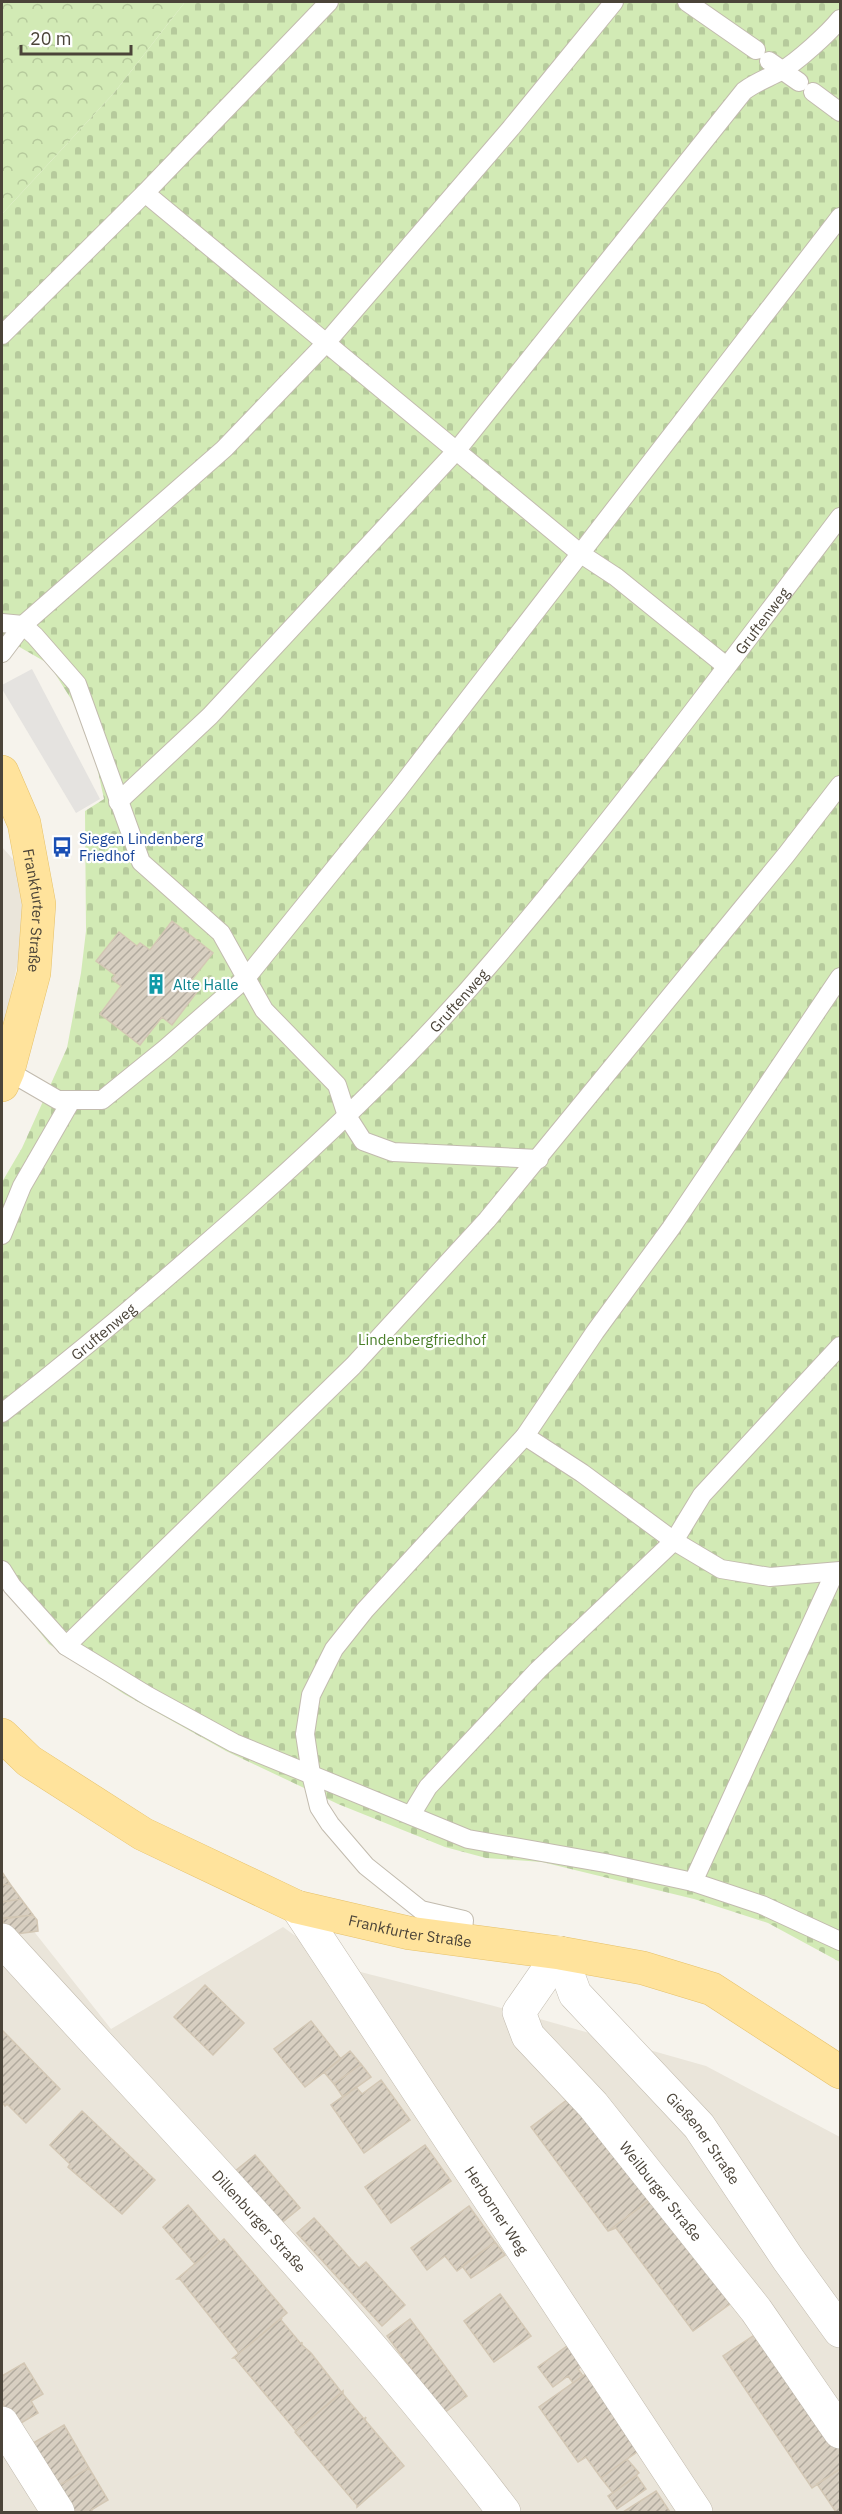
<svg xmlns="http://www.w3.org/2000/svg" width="842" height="2514" font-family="'IBM Plex Sans',sans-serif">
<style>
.residential{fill:#eae5da}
.forest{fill:url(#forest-crowns)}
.cemetery{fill:url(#cemetery-stones)}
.parking{fill:#e5e3e0}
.building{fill:url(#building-hatch);stroke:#d3c7b4;stroke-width:1.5}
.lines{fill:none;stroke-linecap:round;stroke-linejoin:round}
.lane-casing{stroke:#c2bbae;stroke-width:20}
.street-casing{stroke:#c2bbae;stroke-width:34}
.primary-casing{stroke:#e6c16a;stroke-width:34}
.lane{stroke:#fff;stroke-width:18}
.street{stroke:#fff;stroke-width:33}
.primary{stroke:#ffe39c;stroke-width:33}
.labels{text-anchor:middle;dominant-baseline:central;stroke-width:4.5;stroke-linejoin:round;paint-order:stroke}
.street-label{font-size:15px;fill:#4b4439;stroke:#fff}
.transit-label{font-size:15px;fill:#164399;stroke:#fff;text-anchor:start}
.culture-label{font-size:15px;fill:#0d838f;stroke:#fff;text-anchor:start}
.park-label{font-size:15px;fill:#4a7f2a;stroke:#fff}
</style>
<defs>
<pattern id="forest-crowns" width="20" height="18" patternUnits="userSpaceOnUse" patternTransform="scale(1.5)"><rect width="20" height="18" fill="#d2eab5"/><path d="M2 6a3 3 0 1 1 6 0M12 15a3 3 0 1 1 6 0" fill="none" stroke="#b6ca9c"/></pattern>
<pattern id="cemetery-stones" width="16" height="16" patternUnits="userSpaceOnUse" patternTransform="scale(1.5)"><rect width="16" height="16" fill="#d2eab5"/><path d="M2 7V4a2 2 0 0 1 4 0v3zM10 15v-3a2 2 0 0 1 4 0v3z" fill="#b6ca9c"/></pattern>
<pattern id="building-hatch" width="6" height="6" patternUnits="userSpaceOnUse" patternTransform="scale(1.5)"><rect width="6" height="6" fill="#d8cfc1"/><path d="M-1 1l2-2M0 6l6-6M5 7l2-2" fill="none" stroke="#b1aa9e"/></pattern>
</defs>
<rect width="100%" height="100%" fill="#f6f3ec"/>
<!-- residential -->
<path class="residential" d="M2 847 35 884 2 1035Z
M2 1891 111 2029 283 1927 337 1966 494 2006 706 2066 840 2137V2512H2Z"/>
<!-- forest -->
<path class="forest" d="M2 2H185L114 93 2 214Z"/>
<!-- cemetery -->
<path class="cemetery" d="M185 2H840V1962L768 1923 694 1899 542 1862 486 1858 445 1847 338 1804 226 1751 124 1694 49 1644 2 1584V1182L22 1148 67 1048 81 973 86 931 85 811 104 799 88 726 49 664 16 645 2 651V214L114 93Z"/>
<!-- parking -->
<path class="parking" d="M32 669 100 799 76 813 2 689V685Z"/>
<!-- building -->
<path class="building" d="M172 921 213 953 191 981 200 988 172 1025 162 1017 140 1045 100 1014 121 986 112 979 115 975 96 961 119 932 137 946 140 943 150 950Z
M2 1872 10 1884 2 1885Z
M10 1884 21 1899 2 1902V1885Z
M21 1899 33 1915 2 1918V1902Z
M33 1915 37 1920 38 1931 9 1935 2 1919Z
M205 1985 244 2023 213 2055 174 2017Z
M311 2021 341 2059 305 2087 274 2049Z
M2 2030 60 2089 26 2123 7 2104 5 2106 2 2102Z
M350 2051 361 2064 334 2084 324 2072Z
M361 2064 371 2077 343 2097 334 2084Z
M381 2080 410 2120 364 2153 331 2105 356 2087 362 2094Z
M572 2096 650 2200 608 2231 531 2127Z
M82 2111 155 2180 122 2214 68 2167 70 2164 50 2145Z
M425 2145 451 2181 391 2223 365 2187Z
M255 2155 300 2208 279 2225 235 2171Z
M656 2195 734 2301 693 2331 616 2228 608 2231Z
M188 2205 220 2242 195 2264 163 2227Z
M469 2206 495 2242 457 2271 445 2256 427 2270 411 2248Z
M314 2218 359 2268 366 2262 405 2305 382 2326 297 2233Z
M224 2239 287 2313 238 2354V2352L180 2279H177Z
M495 2242 505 2255 471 2278 462 2266Z
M500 2294 531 2336 494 2362 464 2321Z
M282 2318 281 2320 301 2344 302 2342V2345L311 2353 342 2393 296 2431 235 2358H233Z
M410 2319 467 2396 444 2413 387 2336Z
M765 2328 840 2441V2469L812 2488 723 2356Z
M567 2346 582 2366 578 2369 583 2376 573 2383 568 2376 553 2387 538 2367Z
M24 2363 43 2394 31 2401 38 2413 16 2426 2 2402V2376Z
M587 2373 641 2449 601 2478 586 2457 578 2462 539 2407Z
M343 2391V2394L364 2419 366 2417 365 2420 404 2466 357 2507V2505L295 2432Z
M64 2425 89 2468 53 2489 28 2446Z
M627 2459 639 2473 613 2493 601 2478Z
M89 2468 108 2500 91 2510 93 2512H67L53 2489Z
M840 2469V2512H836L817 2484Z
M637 2476 646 2489 617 2509 608 2496Z
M656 2491 670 2512H623Z"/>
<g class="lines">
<!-- lane casing -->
<g class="lane-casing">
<g id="lane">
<path d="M687 2 756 50"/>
<path d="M769 61 799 82"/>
<path d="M813 92 840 112"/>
<path d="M145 193 581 554 616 577 726 666"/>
<path d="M2 335 145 193 329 2"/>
<path d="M2 623 23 625 35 636 77 684 141 862 221 933 264 1010 337 1085 347 1116 363 1141 393 1152 539 1159"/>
<path d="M2 653 23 625 224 449 326 343 511 128 614 2"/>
<path d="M118 802 210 716 457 450 744 91C756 82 768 78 781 71 797 62 829 33 840 19"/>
<path d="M8 1071 58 1100H102L165 1049 246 978 398 790 840 217"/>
<path d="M2 1235 22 1186 71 1101"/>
<path id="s1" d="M2 1413C70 1360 137 1304 202 1247 305 1158 405 1065 493 961 615 818 727 666 840 517"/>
<path d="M525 1436 582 1473 674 1541 721 1569 770 1577 840 1571"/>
<path d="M2 1570 12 1586 66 1646 148 1696 234 1743 468 1839 605 1863 693 1882 762 1905 840 1941"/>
<path d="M66 1646 353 1366 487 1220 786 855 840 785"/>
<path d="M411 1815 428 1787 538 1670 674 1541 702 1495 840 1346"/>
<path d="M693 1882 835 1572"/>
<path d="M462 1941 464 1920 421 1910 366 1866 330 1824 319 1807 311 1774 305 1734 311 1695 334 1649 365 1610 525 1436 595 1332 671 1228 840 977"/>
</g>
</g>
<!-- street casing -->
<g class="street-casing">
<g id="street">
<path id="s2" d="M297 1907 696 2512"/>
<path id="s3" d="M2 1940C172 2127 351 2310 504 2512"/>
<path id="s4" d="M560 1953 519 2012 528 2036 593 2105 756 2310 840 2432"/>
<path id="s5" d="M560 1953 575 1994 699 2126 788 2259 840 2331"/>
<path d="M2 2423 58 2512"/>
</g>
</g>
<!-- primary casing -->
<g class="primary-casing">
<g id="primary">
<path id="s6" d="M2 772 24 823 39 904 34 973 8 1071 2 1085"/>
<path id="s7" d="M2 1735 29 1761 143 1834 297 1907 409 1933 560 1953 643 1968 712 1989 840 2072"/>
</g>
</g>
<!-- lane -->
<use href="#lane" class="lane"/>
<!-- street -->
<use href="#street" class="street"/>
<!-- primary -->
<use href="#primary" class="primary"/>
</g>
<!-- icons -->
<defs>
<g id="bus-bare" transform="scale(1.62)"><path d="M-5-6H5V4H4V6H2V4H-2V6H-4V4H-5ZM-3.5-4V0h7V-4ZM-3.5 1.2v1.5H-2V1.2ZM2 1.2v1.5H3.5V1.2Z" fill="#1a4fb4" stroke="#fff" stroke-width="2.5" paint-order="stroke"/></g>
<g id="building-bare" transform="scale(1.62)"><path d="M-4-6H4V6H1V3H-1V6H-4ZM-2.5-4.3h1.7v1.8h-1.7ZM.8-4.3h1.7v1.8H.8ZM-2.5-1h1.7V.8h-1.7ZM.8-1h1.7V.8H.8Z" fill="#0f9aa8" stroke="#fff" stroke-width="2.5" paint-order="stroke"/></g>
</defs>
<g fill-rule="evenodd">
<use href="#bus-bare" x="62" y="847"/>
<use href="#building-bare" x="156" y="984"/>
</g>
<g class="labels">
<!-- street labels -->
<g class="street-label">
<text stroke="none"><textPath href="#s1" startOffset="1102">Gruftenweg</textPath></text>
<text stroke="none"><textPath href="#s6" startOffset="144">Frankfurter Straße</textPath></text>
<text stroke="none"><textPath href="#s1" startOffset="616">Gruftenweg</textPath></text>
<text stroke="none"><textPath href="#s1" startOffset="130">Gruftenweg</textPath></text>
<text stroke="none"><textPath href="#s7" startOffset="459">Frankfurter Straße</textPath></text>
<text stroke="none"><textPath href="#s5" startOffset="237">Gießener Straße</textPath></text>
<text stroke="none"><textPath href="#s4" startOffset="302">Weilburger Straße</textPath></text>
<text stroke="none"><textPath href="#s2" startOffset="363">Herborner Weg</textPath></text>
<text stroke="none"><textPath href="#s3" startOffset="381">Dillenburger Straße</textPath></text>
</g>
<!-- transit labels -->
<g class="transit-label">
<text x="79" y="838">Siegen Lindenberg<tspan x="79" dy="17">Friedhof</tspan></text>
</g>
<!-- culture labels -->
<g class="culture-label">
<text x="173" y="984">Alte Halle</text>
</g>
<!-- park labels -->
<g class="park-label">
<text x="422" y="1339">Lindenbergfriedhof</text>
</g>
</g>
<!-- border -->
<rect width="842" height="2514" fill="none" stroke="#4b4439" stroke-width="6"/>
<!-- scale -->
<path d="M21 45v9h110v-9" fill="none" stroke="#4b4439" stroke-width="3"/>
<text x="30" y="45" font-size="18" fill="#4b4439" stroke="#ffffff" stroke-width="4.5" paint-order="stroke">20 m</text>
</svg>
